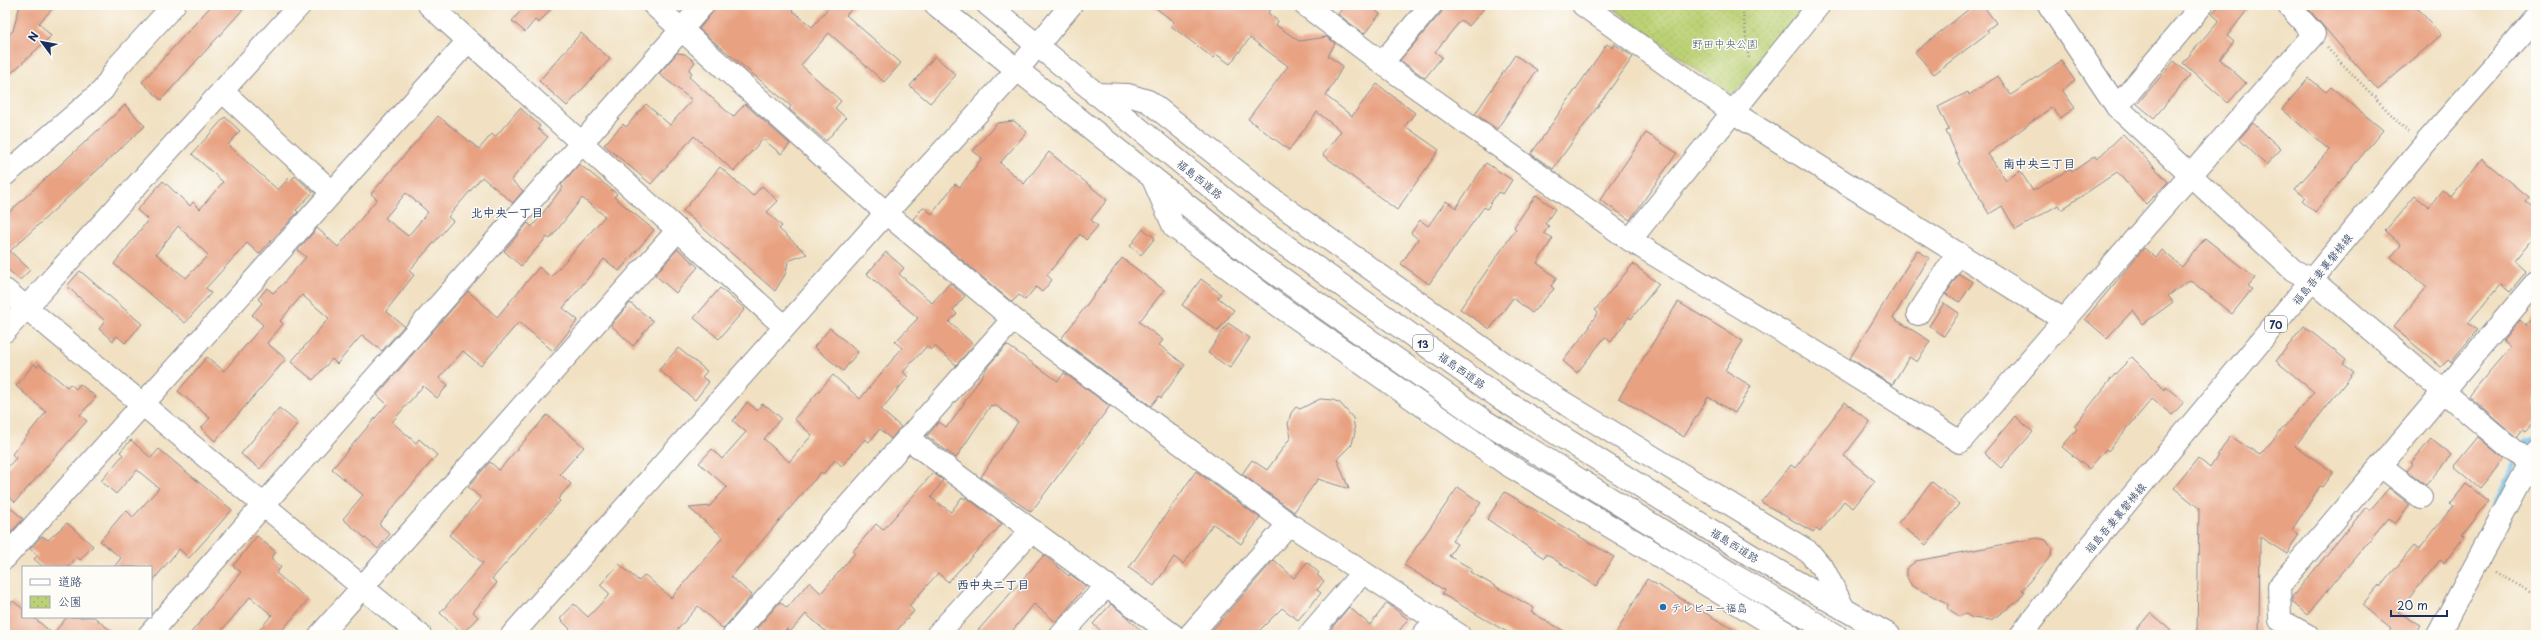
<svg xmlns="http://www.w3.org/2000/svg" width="2541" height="640" font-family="'Playpen Sans','Klee One',sans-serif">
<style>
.park{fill:url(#park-dots);stroke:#6c806a}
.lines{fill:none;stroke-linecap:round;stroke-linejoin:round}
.stream{stroke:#6dbfe9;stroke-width:5.5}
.building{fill:#e8a282;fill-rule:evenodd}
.minor-casing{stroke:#868890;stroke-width:24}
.major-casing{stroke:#868890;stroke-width:24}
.highway-casing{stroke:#868890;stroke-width:24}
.path{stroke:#868890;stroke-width:2.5;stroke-dasharray:1 3;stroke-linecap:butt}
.minor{stroke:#fff;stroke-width:22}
.major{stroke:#fff;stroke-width:22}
.highway{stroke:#fff;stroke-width:22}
.poi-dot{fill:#1f6fb2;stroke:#fdfcf7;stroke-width:1.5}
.labels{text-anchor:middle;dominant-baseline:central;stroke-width:3;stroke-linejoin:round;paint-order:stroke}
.shield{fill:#fdfcf7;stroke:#5f6c8c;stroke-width:1}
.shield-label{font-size:10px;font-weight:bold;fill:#1b2f5e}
.park-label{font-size:11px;fill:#435864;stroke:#fdfcf7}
.street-label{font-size:11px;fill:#1b2f5e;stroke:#fdfcf7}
.poi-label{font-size:11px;fill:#1b2f5e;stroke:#fdfcf7;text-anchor:start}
.neighbourhood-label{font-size:12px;font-weight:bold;fill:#1b2f5e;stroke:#fdfcf7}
</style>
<defs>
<pattern id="park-dots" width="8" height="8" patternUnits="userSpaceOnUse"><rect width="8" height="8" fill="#bcd175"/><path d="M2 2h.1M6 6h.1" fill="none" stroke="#a1b468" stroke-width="1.8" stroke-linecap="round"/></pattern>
</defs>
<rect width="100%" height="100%" fill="#fdfcf7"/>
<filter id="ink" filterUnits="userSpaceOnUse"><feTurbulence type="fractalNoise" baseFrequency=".025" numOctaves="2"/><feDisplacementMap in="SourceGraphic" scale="8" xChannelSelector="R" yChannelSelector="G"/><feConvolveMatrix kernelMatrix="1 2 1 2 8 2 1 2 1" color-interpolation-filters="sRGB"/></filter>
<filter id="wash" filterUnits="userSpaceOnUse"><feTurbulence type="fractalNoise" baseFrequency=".012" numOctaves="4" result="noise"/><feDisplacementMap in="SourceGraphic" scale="16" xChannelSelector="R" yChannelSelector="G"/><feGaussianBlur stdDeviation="0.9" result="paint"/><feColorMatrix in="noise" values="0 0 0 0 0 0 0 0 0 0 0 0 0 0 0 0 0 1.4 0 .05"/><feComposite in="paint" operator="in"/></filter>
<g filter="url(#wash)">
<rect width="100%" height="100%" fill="#f1e1c2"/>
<!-- park -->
<path class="park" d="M1609 5H1805L1733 96Z"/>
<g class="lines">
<!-- stream -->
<path class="stream" d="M2521 452 2526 441 2536 438
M2487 522 2517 459"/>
</g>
<g id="blocks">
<!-- building -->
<path class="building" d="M20 5H56L39 23 51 36 5 79V38L13 31Z
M212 5H247L161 100 142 82Z
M518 5H554L539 23 535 20 525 32 512 21 522 9Z
M718 5H786L812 27 831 5H856L846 15 901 63 884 82 829 33 801 65 841 101 835 108 846 118 826 141 789 109 791 106 699 29Z
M1152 5H1274L1268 13 1278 21 1276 25 1299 41 1327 37 1335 43 1328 56 1343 66 1326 96 1352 116 1377 84 1415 113 1405 126 1439 150 1397 210 1323 155 1341 131 1317 112 1289 150 1248 119 1288 66 1250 38 1230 64 1216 54 1213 58 1171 26 1174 22Z
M1345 5H1368L1380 14 1364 34 1338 14Z
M1444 5H1487L1469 26 1461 20 1435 52 1442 57 1425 78 1400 60 1441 13 1445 6Z
M1974 5H1983L1996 23 1987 30 1989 32 1934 74 1915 52Z
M2219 5H2251L2227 36 2234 42 2220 59 2246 83 2228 103 2183 63 2219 20 2212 14Z
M2305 5H2415L2441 35 2378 90Z
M581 33 610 59 567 106 539 81Z
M1607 44 1612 48 1614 44 1633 57 1553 169 1531 154Z
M677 53 685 54 695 62 689 70 692 73 689 77 733 117 745 104 790 144 781 154 763 139 734 171 694 136 651 184 604 145 623 124 626 127 646 104 670 125 692 100 659 74Z
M1515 55 1537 70 1497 129 1475 114Z
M935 56 956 75 930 103 910 86Z
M2061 61 2075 81 2062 90 2075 108 2060 118 2052 107 1988 154 2006 180 2020 171 2033 191 2070 169 2072 172 2095 156 2097 159 2123 134 2168 182 2146 204 2117 172 2061 210 2058 205 2016 230 2002 206 1989 214 1979 197 1980 196 1958 163 1960 162 1946 131 1949 130 1938 107 1968 92 1969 95 1998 76 2011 95Z
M2174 61 2190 75 2154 118 2137 104Z
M2309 78 2326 92 2331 87 2383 130 2315 212 2302 200 2305 197 2295 189 2329 150 2282 109Z
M125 105 145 126 10 251 30 270 20 280 5 267V216Z
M520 108 540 126 538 129 548 137 511 180 523 191 513 203 482 177 448 217 453 221 409 271 414 275 386 311 404 326 382 351 362 335 337 364 332 359 313 380 291 362 329 318 302 295 280 321 283 324 267 343 286 359 215 441 201 428 210 418 178 391 207 357 224 371 263 325 252 315 262 303 258 299 267 288 273 293 282 285 306 257 298 250 317 228 338 247 377 199 371 194 438 116 479 149 492 134 495 137ZM406 193 428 212 408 236 385 218Z
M225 117 240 131 228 145 278 190 289 178 291 180 295 176 313 192 296 210 298 212 259 254 247 243 206 288 211 293 185 323 114 264 148 220 137 210 163 181 190 206 193 202 200 209 223 182 192 154ZM178 226 208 255 186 278 156 254Z
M1014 121 1027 132 1000 163 1024 184 1049 152 1107 200 1091 220 1098 226 1086 240 1080 234 1047 275 1052 280 1042 292 1036 287 1025 300 1019 295 1012 302 913 219 923 207 932 214 955 184 960 187 982 158 973 151 997 123Z
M2253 123 2281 149 2266 165 2239 139Z
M1646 133 1677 153 1630 220 1600 200Z
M2482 159 2528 197 2525 201 2536 210V234L2514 261 2526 272 2510 291 2501 284 2468 323 2477 330 2451 362 2448 360 2441 367 2393 327 2427 287 2391 257 2401 245 2385 231 2415 196 2429 207 2442 190 2451 197Z
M1486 163 1512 180 1503 194 1498 192 1487 209 1484 207 1429 284 1401 264 1418 239 1411 233 1420 220 1428 226 1446 201 1456 208Z
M579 164 617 194 614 197 654 230 619 271 604 259 563 308 578 320 553 351 519 322 481 366 463 351 439 378 448 385 437 398 423 386 392 422 416 443 419 439 437 455 379 524 390 534 378 549 343 519 363 495 332 469 387 404 377 395 468 291 497 317 539 267 551 277 605 216 582 198 550 239 547 237 521 266 504 251 528 223 532 227 563 187 561 185Z
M720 167 753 196 762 186 778 201 767 212 782 226 779 229 807 254 788 261 786 273 775 291 683 211Z
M1536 195 1555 209 1545 224 1549 226 1544 233 1553 238 1537 263 1557 278 1551 286 1554 289 1532 313 1513 298 1490 329 1460 309 1516 229 1514 227Z
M1143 229 1155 238 1141 255 1130 246Z
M2205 238 2255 278 2248 286 2252 289 2232 314 2190 280 2168 296 2173 302 2143 324 2133 310 2107 338 2085 319 2144 248 2156 258 2162 250 2182 267Z
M678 249 698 267 676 293 655 275Z
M1917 250 1929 258 1893 318 1930 341 1917 362 1909 357 1892 385 1850 358Z
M886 252 904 268 899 274 932 303 950 283 965 296 953 310 957 314 949 322 974 345 956 365 935 346 931 350 927 346 903 372 908 377 881 410 901 427 891 439 880 429 869 442 865 439 842 466 835 460 823 474 821 472 731 577 752 595 723 629 698 606 673 635H576L560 619 574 604 588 617 610 594 600 585 619 564 639 581 645 575 671 598 723 537 689 508 710 506 727 487 699 463 712 449 722 459 746 432 733 421 747 402 757 410 762 404 768 407 781 418 764 439 789 462 812 435 794 419 833 375 860 399 902 348 895 342 918 318 867 274Z
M1122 258 1164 290 1139 322 1163 340 1159 345 1185 365 1161 398 1159 396 1151 406 1061 339Z
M1633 264 1659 284 1631 319 1629 317 1611 342 1605 337 1577 373 1563 361 1590 327 1589 325 1598 313 1595 310Z
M80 271 142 324 125 343 117 336 113 341 99 329 105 321 67 286Z
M1959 274 1973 282 1960 302 1946 294Z
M1201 279 1221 294 1218 298 1234 310 1218 331 1182 305Z
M720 288 745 309 719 339 694 318Z
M1678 302 1743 341 1725 370 1751 386 1735 413 1708 397 1684 437 1619 398Z
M630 303 653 321 633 346 611 325Z
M1944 303 1959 313 1944 336 1929 326Z
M2536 314V419L2525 431 2522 429 2516 437 2469 396 2510 347 2503 341 2520 320 2526 326Z
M1228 323 1250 338 1230 368 1208 353Z
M2304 326 2346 360 2343 364 2354 372 2295 446 2333 472 2322 487 2320 486 2292 530 2299 534 2287 554 2260 537 2259 635H2197L2199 508 2174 488 2198 458 2210 468 2230 436 2260 455 2314 392 2276 361Z
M830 328 858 352 843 371 814 347Z
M1007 345 1058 381 1064 373 1110 406 1031 512 981 477 1018 422 995 405 993 407 991 405 956 458 927 436 939 422 946 427 952 421 989 365Z
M678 348 707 371 702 377 709 382 695 400 659 370Z
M2132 357 2165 390 2166 387 2184 402 2172 415 2152 399 2108 451 2106 449 2089 469 2062 447 2077 429 2074 426 2115 374Z
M34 364 37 367 39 364 67 387 70 384 76 389 80 384 96 397 80 415 87 421 15 502 5 493V470L16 458 12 454 46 412 16 386Z
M1320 399 1333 400 1340 403 1353 418 1355 432 1352 444 1337 459 1349 489 1318 479 1294 512 1242 474 1252 460 1267 470 1291 437 1288 424 1291 413 1296 407 1300 409Z
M1845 402 1870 422 1844 456 1875 481 1853 508 1844 501 1820 532 1816 529 1813 532 1761 502 1791 465 1795 468Z
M279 408 298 423 260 469 241 454Z
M547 415 584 447 560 474 571 484 558 499 560 501 492 579 497 583 473 612 478 617 462 634 440 613 483 563 449 535 481 498 468 487 490 462 499 470Z
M2015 416 2033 432 2001 468 1984 453Z
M2478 437 2504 459 2480 488 2454 466Z
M2431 439 2451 455 2426 485 2407 471 2413 464 2411 463Z
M131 440 151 458 159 449 232 510 189 558 179 549 151 583V567H114L121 558 100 541 126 510 133 517 159 488 137 470 116 494 101 481 123 455 120 452Z
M1196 471 1260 518 1241 544 1213 524 1183 564 1174 557 1154 586 1129 568Z
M933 473 943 480 931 498 951 512 962 497 965 499 966 497 1002 524 948 582 938 573 909 606 914 611 893 635H830L806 614 790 632 786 629 781 635H765L757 628 780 602 787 608 809 582 821 593 855 553 853 551 876 524 883 530Z
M1932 482 1959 504 1926 545 1898 523Z
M2466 484 2488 501 2462 535 2464 537 2444 563 2440 560 2398 612 2420 625 2414 635H2387L2391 629 2362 605 2379 585 2380 587 2414 546 2419 550 2453 506 2450 504Z
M1458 487 1481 503 1452 541 1457 544 1449 556 1472 569 1470 572 1534 608 1531 612 1571 635H1512L1442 594 1444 590 1404 565Z
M2389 488 2410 505 2395 524 2388 518 2307 615 2292 602V597L2366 507 2370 510Z
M1505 492 1614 557 1596 586 1546 554 1544 558 1487 519Z
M5 503 23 519 5 539Z
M67 523 93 546 80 560 77 557 68 567H43L34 559 38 555 30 549 42 536 48 540Z
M257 536 276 552 271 558 281 567 276 573 308 600 278 635H255L272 615 250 597 218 635H189L241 572 233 566Z
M2037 538 2046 540 2052 549 2051 556 2022 590 2025 591 2017 602 1991 620 1972 618 1966 614 1959 616 1947 608 1949 604 1912 586 1906 576V569L1916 561Z
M1044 555 1069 576 1070 574 1086 586 1059 619 1056 622 1034 604 1009 635H974Z
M1274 560 1294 578 1307 562 1319 573 1317 575 1324 581 1317 590 1321 593 1298 620 1282 608 1255 635H1208Z
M1647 579 1743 635H1615Z
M13 601 23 609V617H33L53 634 67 617H94L116 635H11L5 630V611Z
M1387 603 1408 619 1396 635H1326L1349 607 1370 625Z
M1111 604 1120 611 1146 635H1106L1093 624Z
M2150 613 2176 635H2132Z"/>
</g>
</g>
<g filter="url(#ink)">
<use href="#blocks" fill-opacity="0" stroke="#868890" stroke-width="1"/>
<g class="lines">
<!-- minor casing -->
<g class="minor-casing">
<path id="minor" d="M429 5 785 327
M654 5 886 213 1013 319 1289 524 1459 635
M1305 5 1382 63 1630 240 1847 371 1960 442 2064 320 2314 34 2288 5
M1583 5 1734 113 2064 320
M2049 5 2117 107 2293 270 2312 280 2515 452 2531 462
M1382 63 1431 5
M222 91 331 191
M1095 94 1128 95 1148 101 1271 198 1533 384 1809 552 1824 570 1844 609
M2117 107 2202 5
M5 175 103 90 118 66 174 5
M1153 179 1174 227 1272 301 1505 463 1790 635
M1630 240 1819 5
M5 290 420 635
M1918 314 1958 253
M5 331 300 5
M907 438 1173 635
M2381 466 2421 497
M5 558 468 41
M149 635 703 5
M320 635 677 231
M512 635 886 213 1017 70 1071 5
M734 635 1013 319
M937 635 1032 530
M1061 635 1107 585
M1190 635 1289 524
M1309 635 1363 572
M1423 635 1436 620
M2307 635 2280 620 2279 586 2536 282
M2438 635 2536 452"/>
</g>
<!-- major casing -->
<g class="major-casing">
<path id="major" d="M2021 635 2064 578 2422 147 2536 18"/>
</g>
<!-- highway casing -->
<g class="highway-casing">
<path id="highway" d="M936 5 1256 260 1483 420 1732 574 1836 635
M988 5 1258 226 1500 398 1752 556 1889 635"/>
</g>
<!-- path -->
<path class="path" d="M1742 5 1749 60
M2327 48 2408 132
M2495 572 2536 595"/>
<!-- minor -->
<use href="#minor" class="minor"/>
<!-- major -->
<use href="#major" class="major"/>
<!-- highway -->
<use href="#highway" class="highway"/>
</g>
</g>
<!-- markers -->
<circle class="poi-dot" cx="1663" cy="607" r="4"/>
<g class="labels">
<!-- shield labels -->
<g class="shield">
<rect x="2265" y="316" width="22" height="16" rx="3"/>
<rect x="1413" y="335" width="20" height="16" rx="3"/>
</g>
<g class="shield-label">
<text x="2276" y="324">70</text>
<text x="1423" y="343">13</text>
</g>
<!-- park labels -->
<g class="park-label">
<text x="1725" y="43">野田中央公園</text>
</g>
<!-- street labels -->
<g class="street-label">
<text transform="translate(1200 179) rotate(39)">福島西道路</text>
<text transform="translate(2322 269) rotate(-51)">福島吾妻裏磐梯線</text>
<text transform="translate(1462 370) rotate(35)">福島西道路</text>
<text transform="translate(2115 518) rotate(-50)">福島吾妻裏磐梯線</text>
<text transform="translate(1735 545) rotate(32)">福島西道路</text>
</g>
<!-- poi labels -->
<g class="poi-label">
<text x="1671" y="607">テレビユー福島</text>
</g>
<!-- neighbourhood labels -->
<g class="neighbourhood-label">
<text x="2039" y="163">南中央三丁目</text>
<text x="507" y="212">北中央一丁目</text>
<text x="993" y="584">西中央二丁目</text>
</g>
</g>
<!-- margin -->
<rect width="2541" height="640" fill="none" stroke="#fdfcf7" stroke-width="20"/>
<!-- legend -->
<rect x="22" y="566" width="130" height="52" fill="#fdfcf7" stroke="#a3aaba"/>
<rect x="30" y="579" width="20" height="6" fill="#ffffff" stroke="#a3aaba"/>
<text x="58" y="586" font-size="12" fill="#1b2f5e">道路</text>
<rect x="30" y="596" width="20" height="12" fill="url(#park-dots)" stroke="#a3aaba"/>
<text x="58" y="606" font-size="12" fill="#1b2f5e">公園</text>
<!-- north arrow -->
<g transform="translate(42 42) rotate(302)" stroke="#fdfcf7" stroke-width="3" paint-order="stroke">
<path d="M0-3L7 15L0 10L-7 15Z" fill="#1b2f5e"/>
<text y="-6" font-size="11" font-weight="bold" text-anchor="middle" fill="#1b2f5e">N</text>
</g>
<!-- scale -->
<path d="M2391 610v6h56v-6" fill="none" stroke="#1b2f5e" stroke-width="2"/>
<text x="2397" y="610" font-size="12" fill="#1b2f5e" stroke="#fdfcf7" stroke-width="3" paint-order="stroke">20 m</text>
</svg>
